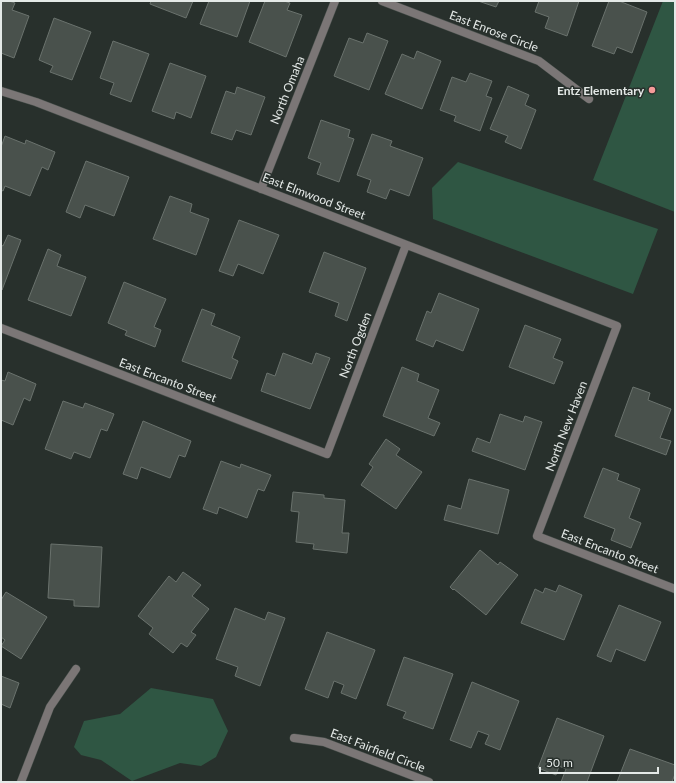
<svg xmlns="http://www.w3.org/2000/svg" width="676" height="783" font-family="Lato,sans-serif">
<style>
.green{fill:#2f5643}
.building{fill:#49514c;stroke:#6a726d}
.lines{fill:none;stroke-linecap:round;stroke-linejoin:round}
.minor-casing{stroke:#464e4a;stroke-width:9}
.minor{stroke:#7b7676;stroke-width:8}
.poi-dot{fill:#f59b99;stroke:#28302c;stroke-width:1.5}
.labels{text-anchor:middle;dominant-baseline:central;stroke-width:3;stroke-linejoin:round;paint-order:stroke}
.street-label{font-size:12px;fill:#e4e9e7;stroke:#28302c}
.poi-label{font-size:12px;font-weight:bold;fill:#e4e9e7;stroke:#28302c;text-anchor:end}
</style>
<rect width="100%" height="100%" fill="#28302c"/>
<!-- green -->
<path class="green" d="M663 1H675V212L593 180Z
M458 162 658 229 633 294 433 219 432 188Z
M151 688 213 699 228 731 216 757 201 766 180 763 132 781 101 760 81 755 74 747 84 721 120 714Z"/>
<!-- building -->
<path class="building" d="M1 1H9L15 3 12 10 29 16 14 58 1 53Z
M151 1H193L186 18 150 4Z
M209 1H250L237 37 200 24Z
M265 1H284L290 3 287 10 302 15 286 57 249 42Z
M478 1H499L496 7Z
M539 1H579L567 36 545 28 549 17 535 12Z
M609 1H619L647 12 632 53 617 47 614 54 592 46Z
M54 18 91 32 72 80 50 72 53 66 39 60Z
M367 33 388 41 369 90 334 76 349 38 363 43Z
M113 41 149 54 131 102 110 94 114 83 100 78Z
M417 51 441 61 422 109 385 94 402 54 414 59Z
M170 63 206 76 191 118 176 112 174 119 152 111Z
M470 73 492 81 486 96 492 98 480 131 454 121 456 116 440 110 452 77 466 82Z
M508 86 529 95 525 105 536 110 521 149 505 142 508 136 490 129Z
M237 87 265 97 251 135 236 130 232 140 211 133 226 91 235 94Z
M321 120 350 130 348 137 354 139 339 182 317 174 321 163 308 158Z
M372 134 392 141 390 146 423 158 409 196 390 189 386 199 367 192 371 180 357 175Z
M5 136 25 144 26 140 55 152 48 170 42 167 30 196 5 186 3 191 1 190V147Z
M86 161 129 177 114 216 85 205 80 218 66 212Z
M170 196 192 204 190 212 209 219 196 255 153 239Z
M239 220 279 235 263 274 238 264 233 276 219 271Z
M8 235 21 240 2 290 1 245 3 246Z
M48 249 61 255 57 266 86 277 71 316 28 300Z
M324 252 366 268 347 321 335 316 339 303 309 292Z
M124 282 166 299 154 327 161 330 155 347 125 335 127 331 108 323Z
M439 293 479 309 463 351 436 340 433 347 416 340 427 311 431 313Z
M202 309 215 314 211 325 240 337 232 358 238 361 231 379 182 361Z
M525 325 561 339 553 358 563 362 554 384 509 367Z
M283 353 312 364 316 353 330 358 310 409 261 391 267 373 275 376Z
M402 367 419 374 417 381 439 390 428 418 440 423 434 436 383 416Z
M8 372 36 384 30 401 24 398 13 425 1 420V380L5 381Z
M633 387 650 393 648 400 671 409 660 438 671 441 666 455 615 436Z
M63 401 83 408 85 403 114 414 107 431 101 429 90 458 74 452 71 459 45 449Z
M500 414 523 422 525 416 542 422 525 470 472 451 477 438 490 443Z
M143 421 191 441 185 457 179 455 170 478 141 467 137 479 123 474Z
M386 439 400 449 396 455 422 472 396 509 361 485 373 467 369 464Z
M221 461 240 468 241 464 271 475 264 491 258 489 247 518 219 507 217 514 203 509Z
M603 468 619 474 617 480 640 489 629 518 641 523 631 548 611 540 615 529 584 517Z
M469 479 509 490 498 534 444 520 448 505 461 509Z
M293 492 324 495V498L345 500 342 533H349L347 553 313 549 314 544 296 542 299 512 291 511Z
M51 544 102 547 99 607 74 606V600L48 598Z
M480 550 498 565 500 562 518 575 486 615 454 589 453 590 450 587Z
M183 572 201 585 192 596 209 609 191 632 196 635 187 647 181 643 173 653 149 634 153 628 138 616 169 576 176 582Z
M559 585 582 595 564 640 521 623 535 589 543 593 545 588 556 592Z
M6 592 47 617 21 659 1 646 5 640 1 637V600Z
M619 605 661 622 645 661 616 649 611 662 597 656Z
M235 608 265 620 268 612 285 618 260 686 235 676 238 667 216 659Z
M327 632 375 650 356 699 341 693 344 685 334 681 328 698 305 689Z
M404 657 453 674 433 729 403 718 406 712 387 705Z
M1 676 19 683 10 708 1 704Z
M472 682 519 701 500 750 485 744 489 735 478 731 471 748 450 740Z
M557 718 604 736 587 782H561L566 769 559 766 556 775 538 768Z
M630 749 675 765V774L672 782H617Z"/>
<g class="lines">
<!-- minor casing -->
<g class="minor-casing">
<path id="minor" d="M382 1 539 61 589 99
M1 91 36 102 617 326 537 536 675 589
M261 189 335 1
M1 328 327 454 406 245
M294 738 324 742 429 782
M21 782 50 707 76 669"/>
</g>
<!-- minor -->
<use href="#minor" class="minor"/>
</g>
<!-- markers -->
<circle class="poi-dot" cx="652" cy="90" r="4"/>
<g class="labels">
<!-- street labels -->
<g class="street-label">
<text transform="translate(494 31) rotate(21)">East Enrose Circle</text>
<text transform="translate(287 90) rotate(-68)">North Omaha</text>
<text transform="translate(314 196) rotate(21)">East Elmwood Street</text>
<text transform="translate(355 345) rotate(-69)">North Ogden</text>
<text transform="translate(168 380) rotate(21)">East Encanto Street</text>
<text transform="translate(566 426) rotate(-69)">North New Haven</text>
<text transform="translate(610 551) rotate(21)">East Encanto Street</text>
<text transform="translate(378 750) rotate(21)">East Fairfield Circle</text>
</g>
<!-- poi labels -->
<g class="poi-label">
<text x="644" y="90">Entz Elementary</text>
</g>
</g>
<!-- border -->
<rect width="676" height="783" fill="none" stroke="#e4e9e7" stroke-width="4"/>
<!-- scale -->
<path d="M540 767v6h118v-6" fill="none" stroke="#e4e9e7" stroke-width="2"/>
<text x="546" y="767" font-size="12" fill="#e4e9e7" stroke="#28302c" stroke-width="3" paint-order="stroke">50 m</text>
</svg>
